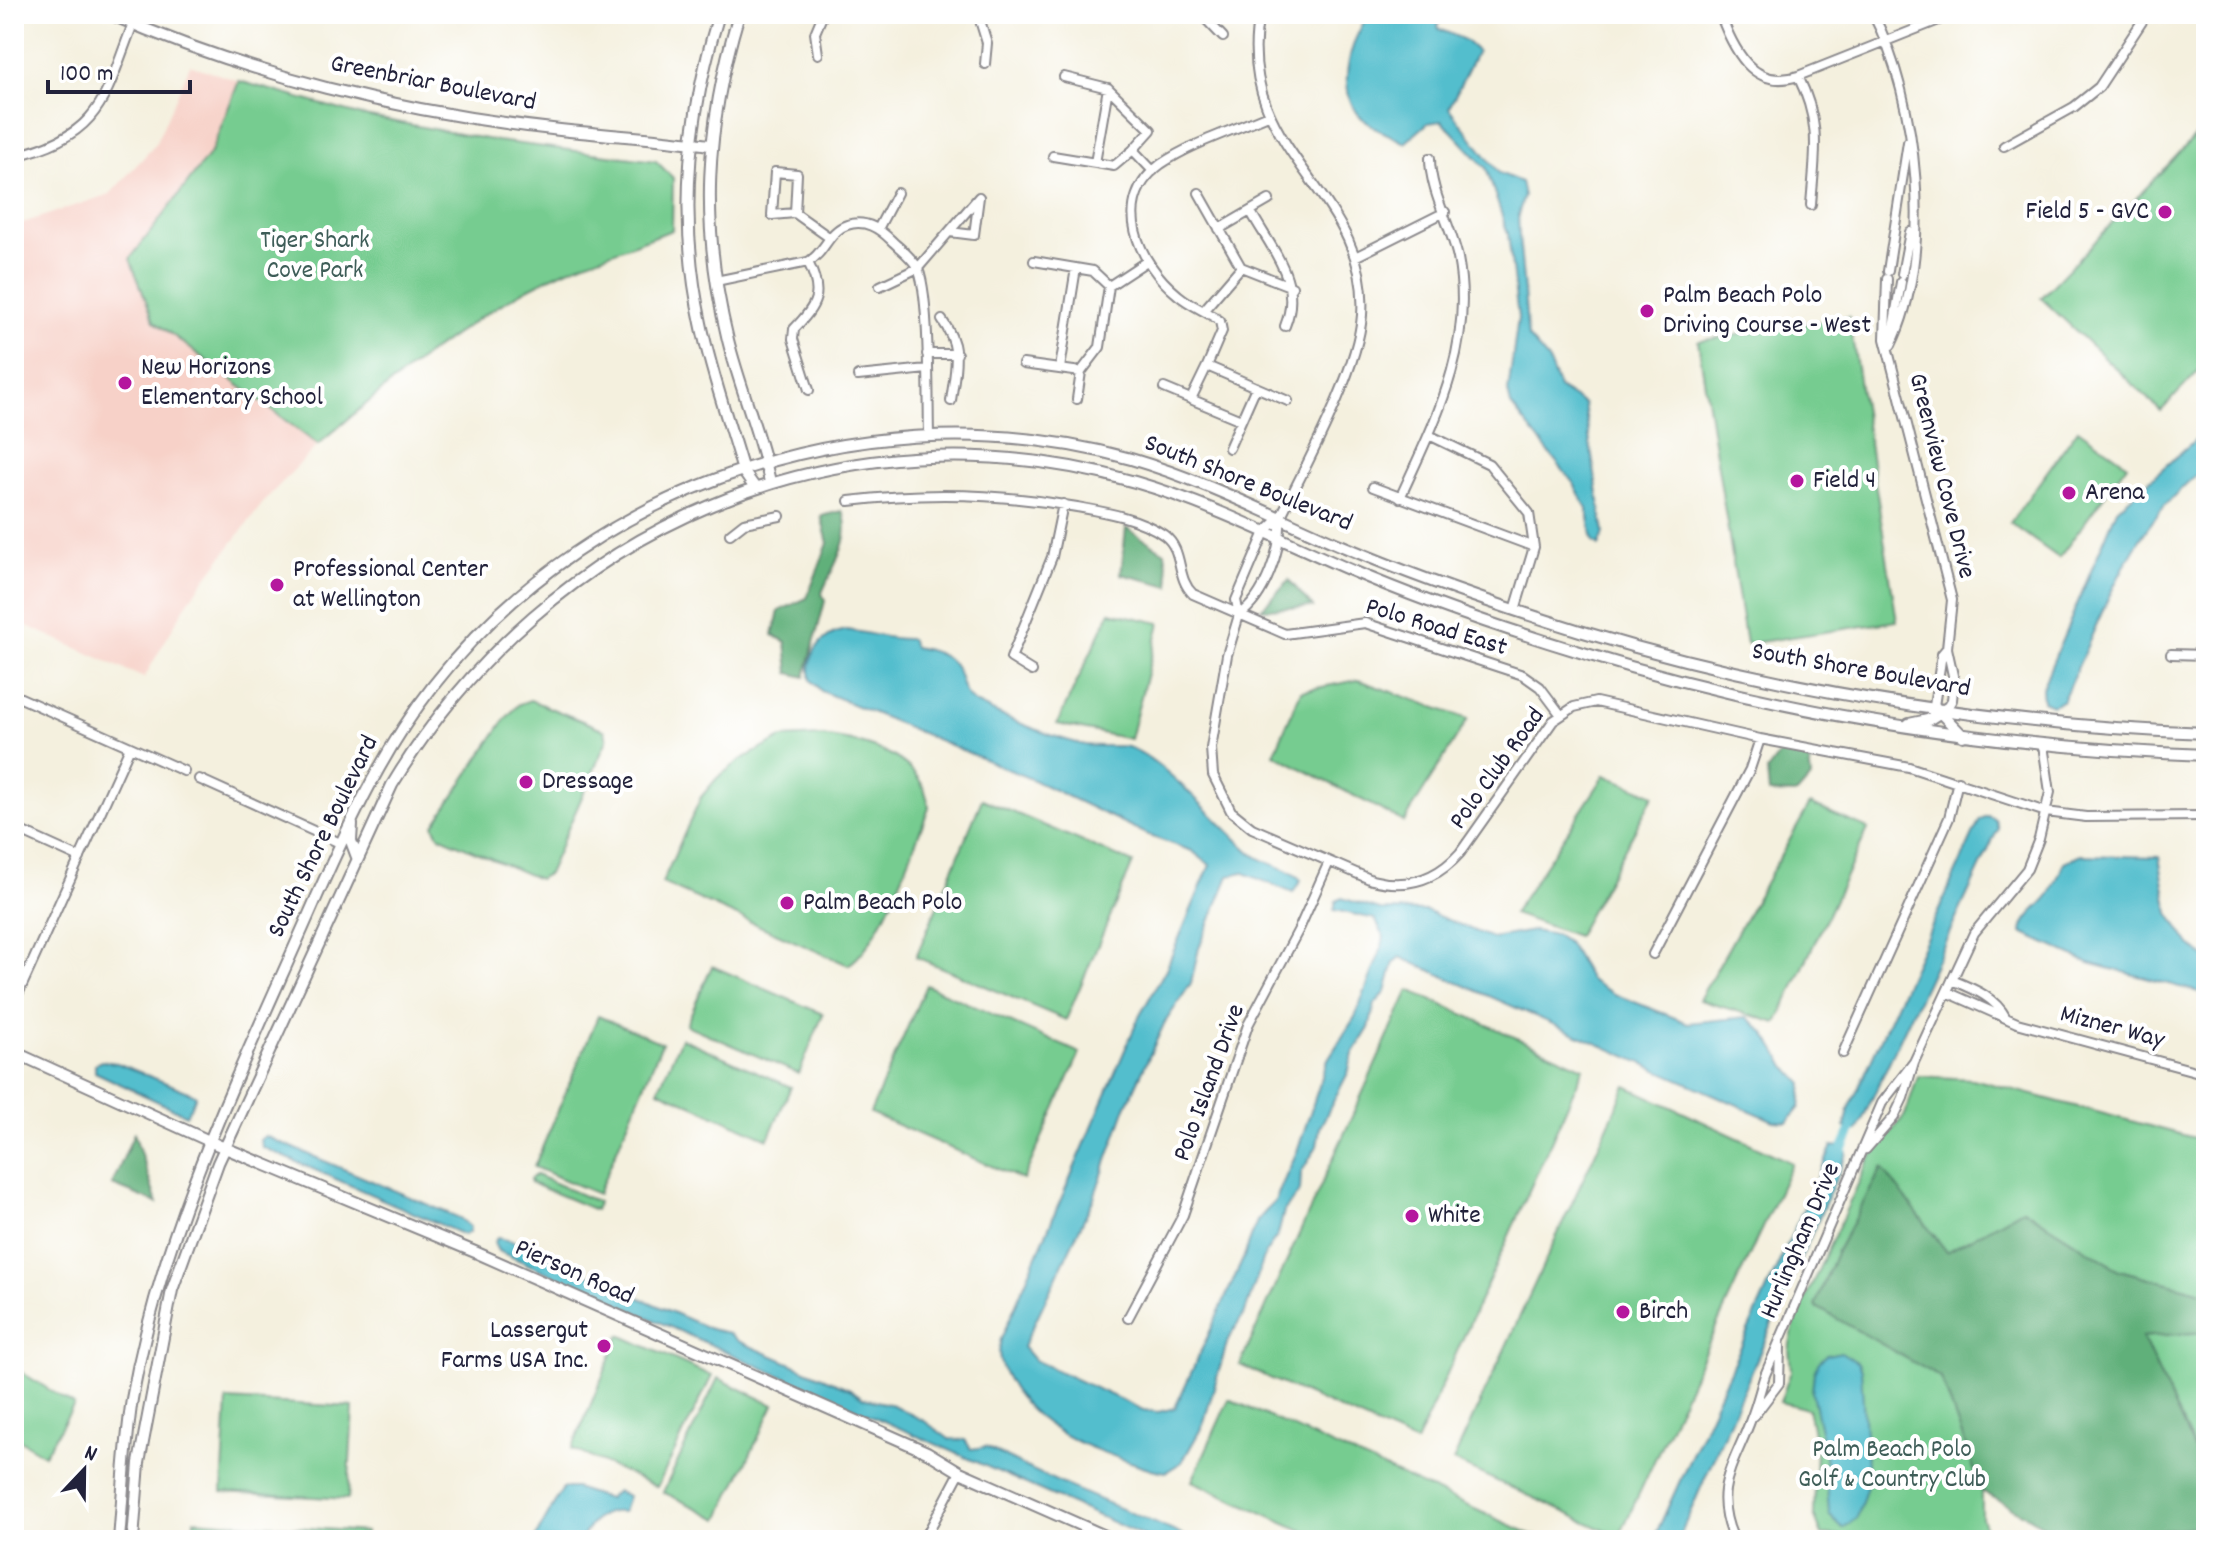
<svg xmlns="http://www.w3.org/2000/svg" width="2220" height="1554" font-family="Dekko,sans-serif">
<style>
.built{fill:#f7d1c8}
.green{fill:#76cc90;stroke:#4c7766;stroke-width:2}
.forest{fill:#60b07a;stroke:#41695a;stroke-width:2}
.water{fill:#52becd;stroke:#3a7084;stroke-width:2}
.lines{fill:none;stroke-linecap:round;stroke-linejoin:round}
.canal{stroke:#52becd;stroke-width:10}
.minor-casing{stroke:#8b898c;stroke-width:12}
.tertiary-casing{stroke:#8b898c;stroke-width:14}
.minor{stroke:#fff;stroke-width:8}
.tertiary{stroke:#fff;stroke-width:10}
.poi-dot{fill:#b5179e;stroke:#fff;stroke-width:3}
.labels{text-anchor:middle;dominant-baseline:central;stroke-width:8;stroke-linejoin:round;paint-order:stroke}
.street-label{font-size:26px;fill:#22223b;stroke:#fff}
.poi-label{font-size:26px;fill:#22223b;stroke:#fff;text-anchor:start}
.park-label{font-size:26px;fill:#3f5e59;stroke:#fff}
</style>
<rect width="100%" height="100%" fill="#fff"/>
<filter id="ink" filterUnits="userSpaceOnUse"><feTurbulence type="fractalNoise" baseFrequency=".0125" numOctaves="2"/><feDisplacementMap in="SourceGraphic" scale="16" xChannelSelector="R" yChannelSelector="G"/><feConvolveMatrix kernelMatrix="1 2 1 2 8 2 1 2 1" color-interpolation-filters="sRGB"/></filter>
<filter id="wash" filterUnits="userSpaceOnUse"><feTurbulence type="fractalNoise" baseFrequency=".006" numOctaves="4" result="noise"/><feDisplacementMap in="SourceGraphic" scale="32" xChannelSelector="R" yChannelSelector="G"/><feGaussianBlur stdDeviation="1.8" result="paint"/><feColorMatrix in="noise" values="0 0 0 0 0 0 0 0 0 0 0 0 0 0 0 0 0 1.4 0 .05"/><feComposite in="paint" operator="in"/></filter>
<g filter="url(#wash)">
<rect width="100%" height="100%" fill="#f4f0de"/>
<!-- built -->
<path class="built" d="M190 65 239 81 211 152 130 260 154 321 318 445 266 499 187 603 144 678 14 620V226L110 194 155 145Z"/>
<!-- green -->
<path class="green" d="M239 81 359 115 497 141 656 161 673 178 672 230C638 243 602 255 568 269 475 310 394 379 318 445L154 321 130 259 211 152Z
M2206 125V363L2161 411 2041 298Z
M1849 317 1897 621 1746 644 1698 341Z
M2078 429 2127 464 2059 558 2010 523Z
M1110 612 1160 623 1130 739 1057 724Z
M1358 680 1468 719 1404 822 1274 754 1301 691Z
M530 700 600 728 605 731 607 740 548 874 538 879 439 836 434 825 506 718 519 704Z
M820 736C865 741 923 755 929 808 913 847 881 946 848 965L662 883 701 797 717 778 742 759 782 738Z
M1605 775 1654 795 1577 936 1513 914Z
M982 799 1133 863 1066 1020 916 957Z
M1810 804 1868 829 1777 1023 1699 1000Z
M712 966 823 1014 799 1074 686 1025Z
M926 985 1080 1053 1023 1180 870 1113Z
M1409 990 1584 1068 1416 1443 1240 1365Z
M598 1016 662 1043 598 1194 534 1167Z
M681 1038 791 1087 768 1139 658 1090Z
M1918 1076 1973 1079 2206 1141V1293L2119 1270 2023 1209 1947 1252 1882 1169 1836 1253 1815 1306 1941 1378 1982 1491V1518L1990 1540H1845L1844 1537 1822 1535 1814 1515 1816 1448 1808 1409 1780 1402 1791 1371 1789 1349 1794 1323 1870 1158 1905 1115Z
M1626 1086 1792 1163 1619 1537 1453 1461Z
M536 1175 598 1202 595 1210 531 1183 530 1179Z
M2206 1332V1474L2142 1336Z
M620 1335 712 1376 657 1487 572 1449Z
M16 1369 74 1405 44 1455 14 1436Z
M718 1378 774 1405 719 1519 663 1492Z
M1229 1399 1544 1540H1323L1192 1481Z
M227 1400 353 1407 348 1499 222 1492Z
M194 1520 365 1532V1540H193Z"/>
<!-- forest -->
<path class="forest" d="M842 511C855 535 832 568 822 593L825 601 805 677 789 673 786 642 773 635 779 611 807 598 828 543 821 516Z
M1126 528 1165 552 1170 586 1121 574Z
M1289 580 1313 607 1261 609Z
M1781 752 1809 759 1811 778 1797 794 1769 793 1767 771Z
M134 1133 157 1203 112 1185Z
M1882 1168 1947 1252 2023 1209 2119 1270 2206 1293V1332L2142 1337 2206 1474V1530L2202 1526 2070 1540 1982 1491 1941 1378 1815 1306 1836 1253Z"/>
<!-- water -->
<path class="water" d="M1369 14H1449L1438 25 1439 29 1465 40 1477 51 1449 108 1499 173 1521 182 1524 196 1518 215 1519 235 1528 337 1548 360 1559 388 1584 404 1604 533 1599 546 1593 541 1588 511 1574 484 1511 405 1508 392 1518 318 1508 234 1486 168 1442 121 1428 123 1405 143C1392 135 1374 130 1362 118 1334 91 1350 42 1369 14Z
M2206 430V468C2127 524 2103 619 2062 701L2052 705 2043 701 2042 688 2117 509Z
M845 630C867 632 889 640 910 639L914 647C978 658 948 688 977 704 1003 717 1058 740 1086 745 1099 747 1118 745 1127 747 1159 754 1225 831 1253 854 1267 865 1288 867 1301 880L1293 893 1242 872 1229 876 1199 948 1191 983 1164 1024 1126 1107 1093 1200 1023 1347 1034 1360 1143 1410 1158 1412 1175 1408 1243 1259 1257 1221 1275 1201 1298 1149 1328 1059 1355 1017 1381 950 1384 937 1375 919 1334 910 1336 901 1342 898 1380 910 1426 911 1492 938 1533 931 1556 935 1569 944 1590 980 1614 994 1688 1023 1747 1017 1764 1032 1785 1065 1803 1084 1800 1107 1788 1122 1774 1121 1400 957 1394 962 1386 992 1375 1004 1369 1028 1353 1054 1348 1073 1320 1127 1317 1146 1301 1173 1300 1191 1284 1211 1278 1235 1266 1252 1245 1312 1228 1340 1203 1425 1182 1462 1166 1472 1151 1469C1096 1450 1037 1434 1008 1380 1000 1365 997 1356 1001 1339L1139 1017 1166 969 1210 865 1192 851 1155 838 1031 779 821 691 811 680C806 655 820 635 845 630Z
M1988 816 1995 819 1998 829 1857 1131 1845 1127 1849 1109 1980 819Z
M2080 855 2159 857 2169 913 2190 945 2206 958V994L2089 963 2022 933C2023 915 2042 907 2051 892 2056 882 2060 872 2064 862Z
M101 1061 117 1063 191 1093 196 1096 186 1115 95 1072V1064Z
M265 1136 460 1218 470 1227 469 1232 464 1235 262 1147 260 1140Z
M1832 1146 1843 1147 1847 1153 1678 1540H1653Z
M497 1238 512 1241 710 1329 729 1333 738 1341 850 1389 863 1398 893 1405 926 1422 949 1439 965 1440 971 1449 986 1447C1054 1483 1124 1509 1194 1540H1153L498 1251 494 1243Z
M1841 1352 1858 1363 1861 1370 1868 1483 1857 1518 1843 1528 1829 1514 1825 1454 1812 1393 1814 1372 1819 1362 1827 1355Z
M563 1488H575L608 1499 617 1491 628 1496 623 1512C599 1510 593 1521 580 1540H534Z"/>
<g class="lines">
<!-- canal -->
<path class="canal" d="M1839 1157 1857 1117"/>
</g>
</g>
<g filter="url(#ink)">
<g class="lines">
<!-- minor casing -->
<g class="minor-casing">
<path id="minor" d="M978 14 987 43 985 64
M1201 14 1223 37
M1246 14 1257 24
M1259 14C1232 153 1371 191 1362 315 1358 371 1306 465 1280 518L1265 532 1236 600 1239 615 1227 655 1211 748 1213 775 1231 811 1252 828 1372 880C1407 889 1436 880 1460 853L1553 721 1574 707 1596 702 1760 739 1909 767 2046 812 2086 817 2206 816
M1720 14C1734 49 1752 91 1798 76L1954 14
M1873 14C1918 100 1935 256 1891 345
M609 20 611 14
M818 54 815 33 823 14
M1798 76C1822 125 1815 152 1811 205
M1064 77 1108 88 1151 130 1133 150 1153 171
M2004 146 2074 107 2099 87 2147 14
M14 156C107 135 105 91 137 14
M1053 156 1114 166 1133 150
M1095 163 1108 88
M1199 193 1241 267 1292 287
M1251 212C1272 250 1303 282 1285 326
M795 213 772 215 775 172 797 174 795 213 830 238
M878 229 897 193
M1219 229 1269 200
M1355 257 1445 212
M1034 261 1093 271 1109 286 1147 261
M808 262C824 294 817 305 794 329L793 339 809 390
M1888 271 1908 142
M1902 274 1910 232
M1887 279 1885 339 1952 600 1947 648 1954 680 1952 700 1947 708
M716 281 808 262C825 253 828 231 847 225 865 219 879 228 891 240 899 248 912 257 917 267 930 289 928 402 929 434
M880 286 918 268 979 197 974 235 950 232
M1204 310 1241 267
M942 320C963 349 955 368 951 401
M1891 340 1901 282
M927 354H957
M1023 364 1081 372 1077 399
M1207 366 1222 331 1220 321C1206 311 1191 306 1178 295 1138 263 1110 201 1161 164 1192 143 1234 130 1268 115
M1060 368 1076 268
M1081 372 1100 347 1109 286
M858 376 927 369
M1164 388 1241 420
M1191 399 1207 366 1288 401
M1429 435 1489 464 1529 513 1534 547 1515 610
M1229 448 1256 387
M1373 487 1534 547
M1400 498C1435 421 1475 346 1458 258 1451 225 1430 192 1430 158
M849 501C927 491 1000 493 1077 507 1105 512 1140 518 1164 535 1185 551 1175 577 1193 594L1285 634 1365 623 1523 675 1540 687 1561 715
M730 534 744 523 780 516
M1239 615C1265 598 1282 548 1280 518
M2171 654 2206 655
M1032 671 1011 658 1052 557 1063 504
M14 695 184 771
M1934 706 1942 654 1947 648
M199 779 340 843
M14 828 80 858
M1653 954 1750 769 1760 739
M1952 980C1974 989 1995 997 2006 1018
M1947 992 2017 1023 2206 1074
M14 1003 130 747
M1843 1053 1949 818 1958 781
M1866 1149 1894 1117 1903 1098 1914 1062 1974 933 2027 869 2039 839 2050 792 2043 745
M1128 1318 1183 1215 1248 1025 1299 929 1329 862
M1754 1416 1779 1383 1780 1346
M924 1540 960 1472
M1734 1540C1711 1488 1734 1466 1751 1419 1757 1404 1760 1390 1765 1375L1882 1103 1914 1062"/>
</g>
<!-- tertiary casing -->
<g class="tertiary-casing">
<path id="tertiary" d="M110 14C248 75 402 112 552 129 604 135 657 138 709 145
M719 14C688 115 678 219 701 323 711 373 729 422 743 471L755 488
M739 14C705 127 700 226 728 340 740 388 760 434 770 482
M1935 707 1963 736
M1909 724 1928 720 1947 708
M352 824 351 841 357 857
M14 1052 218 1145 475 1252 927 1452 960 1472 1114 1540
M119 1540C123 1493 125 1445 132 1399 163 1222 246 1059 317 896 350 822 383 750 433 686 595 478 878 389 1131 459 1203 480 1271 515 1340 545 1418 578 1499 606 1580 631 1782 692 1995 725 2206 733
M133 1540 139 1463 172 1290 218 1163 392 785C548 527 840 398 1135 482 1208 503 1277 538 1346 568 1422 601 1501 628 1580 652 1783 715 1994 747 2206 755"/>
</g>
<!-- minor -->
<use href="#minor" class="minor"/>
<!-- tertiary -->
<use href="#tertiary" class="tertiary"/>
</g>
</g>
<!-- markers -->
<g class="poi-dot">
<circle cx="2165" cy="212" r="8"/>
<circle cx="1647" cy="311" r="8"/>
<circle cx="125" cy="383" r="8"/>
<circle cx="1797" cy="481" r="8"/>
<circle cx="2069" cy="493" r="8"/>
<circle cx="277" cy="585" r="8"/>
<circle cx="526" cy="782" r="8"/>
<circle cx="787" cy="903" r="8"/>
<circle cx="1412" cy="1216" r="8"/>
<circle cx="1623" cy="1312" r="8"/>
<circle cx="604" cy="1346" r="8"/>
</g>
<g class="labels">
<!-- street labels -->
<g class="street-label">
<text transform="translate(433 84) rotate(11)">Greenbriar Boulevard</text>
<text transform="translate(1941 476) rotate(76)">Greenview Cove Drive</text>
<text transform="translate(1248 484) rotate(22)">South Shore Boulevard</text>
<text transform="translate(1436 628) rotate(17)">Polo Road East</text>
<text transform="translate(1861 671) rotate(10)">South Shore Boulevard</text>
<text transform="translate(1498 769) rotate(-54)">Polo Club Road</text>
<text transform="translate(324 837) rotate(-64)">South Shore Boulevard</text>
<text transform="translate(2112 1028) rotate(15)">Mizner Way</text>
<text transform="translate(1210 1083) rotate(-70)">Polo Island Drive</text>
<text transform="translate(1801 1241) rotate(-67)">Hurlingham Drive</text>
<text transform="translate(574 1273) rotate(24)">Pierson Road</text>
</g>
<!-- poi labels -->
<g class="poi-label">
<text x="2149" y="212" text-anchor="end">Field 5 - GVC</text>
<text x="1663" y="296">Palm Beach Polo<tspan x="1663" dy="30">Driving Course - West</tspan></text>
<text x="141" y="368">New Horizons<tspan x="141" dy="30">Elementary School</tspan></text>
<text x="1813" y="481">Field 4</text>
<text x="2085" y="493">Arena</text>
<text x="293" y="570">Professional Center<tspan x="293" dy="30">at Wellington</tspan></text>
<text x="542" y="782">Dressage</text>
<text x="803" y="903">Palm Beach Polo</text>
<text x="1428" y="1216">White</text>
<text x="1639" y="1312">Birch</text>
<text x="588" y="1331" text-anchor="end">Lassergut<tspan x="588" dy="30">Farms USA Inc.</tspan></text>
</g>
<!-- park labels -->
<g class="park-label">
<text x="315" y="241">Tiger Shark<tspan x="315" dy="30">Cove Park</tspan></text>
<text x="1892" y="1450">Palm Beach Polo<tspan x="1892" dy="30">Golf &amp; Country Club</tspan></text>
</g>
</g>
<!-- margin -->
<rect width="2220" height="1554" fill="none" stroke="#fff" stroke-width="48"/>
<!-- north arrow -->
<g transform="translate(84 1470) rotate(22)" stroke="#ffffff" stroke-width="6" paint-order="stroke">
<path d="M0-6L14 30L0 20L-14 30Z" fill="#22223b"/>
<text y="-12" font-size="22" font-weight="bold" text-anchor="middle" fill="#22223b">N</text>
</g>
<!-- scale -->
<path d="M48 80v12h142v-12" fill="none" stroke="#22223b" stroke-width="4"/>
<text x="60" y="80" font-size="24" fill="#22223b" stroke="#ffffff" stroke-width="6" paint-order="stroke">100 m</text>
</svg>
